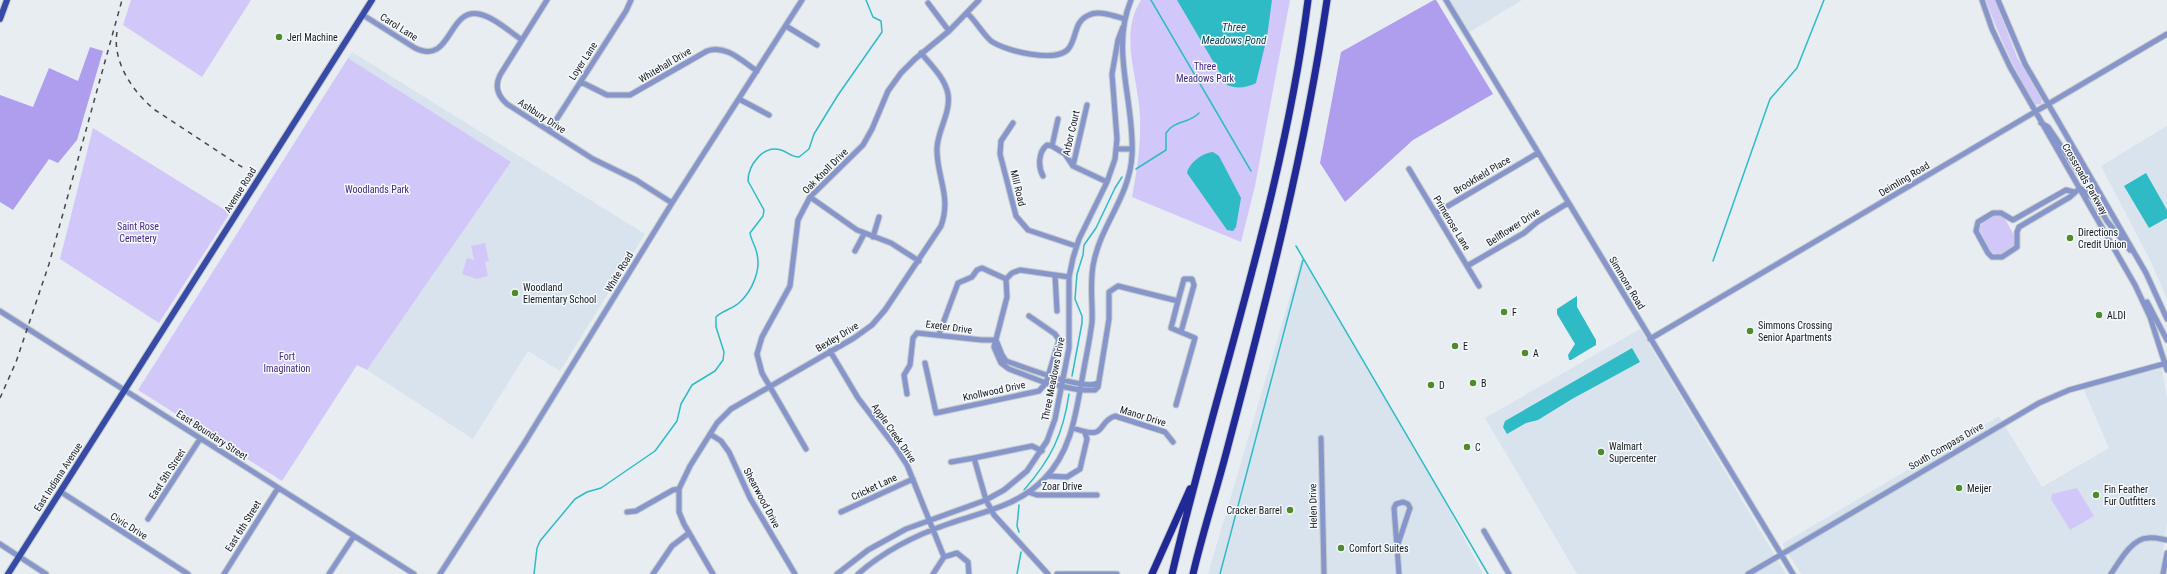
<svg xmlns="http://www.w3.org/2000/svg" width="2167" height="574" font-family="'Roboto Condensed',sans-serif">
<style>
.built{fill:#d8e3ed}
.green{fill:#d1c8f9}
.forest{fill:#af9eee}
.water{fill:#2ebbc6}
.lines{fill:none;stroke-linecap:round;stroke-linejoin:round}
.stream{stroke:#2ebbc6;stroke-width:1.5}
.minor-casing{stroke:#c6cbce;stroke-width:7}
.major-casing{stroke:#c6cbce;stroke-width:8}
.highway-casing{stroke:#c6cbce;stroke-width:9}
.minor{stroke:#8696ca;stroke-width:5}
.major{stroke:#374aa5;stroke-width:6}
.highway{stroke:#202996;stroke-width:7}
.rail{stroke:#454749;stroke-width:1.5;stroke-dasharray:5 5;stroke-linecap:butt}
.poi-dot{fill:#4f8b2a;stroke:#f5faff;stroke-width:1.5}
.labels{text-anchor:middle;dominant-baseline:central;stroke-width:3;stroke-linejoin:round;paint-order:stroke}
.street-label{font-size:10px;fill:#161819;stroke:#f5faff}
.poi-label{font-size:10px;fill:#161819;stroke:#f5faff;text-anchor:start}
.park-label{font-size:10px;fill:#452782;stroke:#f5faff}
.water-label{font-size:11px;font-style:italic;fill:#08454a;stroke:#f5faff}
</style>
<rect width="100%" height="100%" fill="#e8edf1"/>
<!-- built -->
<path class="built" d="M1442 0H1522L1463 36Z
M352 52 645 234 560 371 528 351 473 439 367 370 511 162 348 58Z
M2167 126V299L2151 262 2101 166Z
M1302 256 1437 487 1483 574H1208Z
M1640 329 1786 574H1577L1485 418Z
M2162 369 2167 398V522L2160 574H1801L1782 544 1999 416 2042 487 2109 448 2083 388Z"/>
<!-- green -->
<path class="green" d="M131 0H251L202 77 123 25Z
M1141 0H1290L1255 186 1241 242 1132 197C1137 170 1141 145 1140 117 1139 79 1118 36 1141 0Z
M1986 0H1995L2017 57 2042 100 2041 104 2034 105C2015 70 1999 37 1986 0Z
M348 58 511 162 367 370 357 365 282 481 138 390Z
M93 128 230 213 159 323 60 259Z
M1994 215H2001L2004 217 2016 239 2014 247 2000 255 1991 252 1979 229 1983 222Z
M485 243 489 261 485 262 488 276 477 279 462 274 467 258 474 260 471 246Z
M2077 488 2094 516 2070 530 2051 499 2052 494Z"/>
<!-- forest -->
<path class="forest" d="M1434 0H1436L1493 94 1413 140 1345 202 1320 163 1341 52Z
M90 47 103 51 77 140 58 163 49 159 13 210 0 202V95L33 107 49 68 78 81Z"/>
<!-- water -->
<path class="water" d="M1177 0H1272L1267 37 1256 83C1247 88 1235 89 1227 85Z
M1213 152 1219 156 1241 198 1236 227 1233 231 1227 230 1187 173C1189 163 1202 153 1213 152Z
M2146 173 2167 210V218L2149 228 2124 186Z
M1577 296V307L1596 340V345L1571 360H1569L1568 355 1575 344 1557 314V309Z
M1632 348 1640 362 1572 399 1538 420 1526 423 1507 434 1503 427 1505 421Z"/>
<g class="lines">
<!-- stream -->
<path class="stream" d="M1151 0 1251 171
M1136 169 1166 150V133C1174 120 1189 124 1199 113
M1296 246 1488 574
M1713 261 1770 99 1797 68 1824 0
M1072 376 1082 323V316L1075 299 1077 274 1083 255 1084 245 1096 228 1115 188 1122 177
M1024 490C1051 459 1063 435 1069 394
M1019 505 1017 526 1019 532
M534 574 537 548 540 541 575 499 587 492 601 488 655 451 677 421 681 404 692 385 715 371 723 360 724 352 716 327V317C723 310 733 309 740 302 752 291 761 270 757 254 756 247 751 240 750 233L763 216 764 210 748 181C748 166 763 144 781 150 788 152 791 157 799 157L809 149 814 134 838 95 882 32 881 21 873 17 866 0
M1017 574 1021 552
M1220 574 1303 260"/>
<!-- minor casing -->
<g class="minor-casing">
<path id="minor" d="M547 0 500 75C494 87 498 96 507 104L593 159 636 180 672 203
M1446 0 1793 574
M1982 0 1992 29 2010 67 2135 285 2150 317 2167 370
M1998 0 2025 64 2146 273 2167 319
M928 3 949 31
M967 13C976 21 982 33 991 41 1005 51 1058 64 1069 48 1077 37 1074 21 1089 15 1099 10 1114 16 1125 19
M363 15 415 48C452 66 447 8 479 14 494 17 510 32 522 40
M786 26 817 45
M581 82 607 95H630L707 51C725 44 742 61 757 71
M739 99 769 115
M1013 123 1001 141 1000 154 1016 216 1028 230 1076 246
M2041 123 2048 127 2080 174 2092 180
M549 131 626 11 631 0
M1052 146 1065 154 1073 166 1107 182
M1117 149H1132
M1073 166 1087 105
M1409 169 1479 286
M1043 176C1038 167 1038 152 1047 145L1052 146 1058 119
M2074 192 2066 190 2013 220 2001 213H1993L1978 222 1976 231 1988 253 1992 257H2002L2017 247V232L2019 227 2070 197 2080 188 2094 199 2107 221 2130 250
M810 197 857 230 891 243 919 261
M1436 213 1538 153
M873 237 879 217
M855 251 864 234
M1467 266 1524 233 1537 222 1568 203
M1055 275 1057 311
M1069 277 1020 270 1012 273 1006 279 1007 297 994 347 1001 363 1009 369 1046 383 1080 390H1095L1098 387 1109 319V292L1118 286 1178 301 1171 328 1195 338 1176 405
M1178 301 1184 279H1192L1194 285 1181 332
M2147 302 2167 340
M0 311 414 574
M939 334 958 283 972 277 977 270 982 268 1006 279
M1650 339 2167 34
M996 340 1002 355 1006 361C1024 367 1084 391 1098 383
M830 351 858 398 896 448 907 465 944 557
M925 363 936 413 1039 391 1046 383 1059 340 1055 334 1029 316
M907 394 904 375 910 365 913 338 917 333 982 340H996
M1073 428C1109 441 1095 423 1115 416L1165 432 1173 442
M710 434 721 441 729 452 750 498 795 574
M1321 438 1324 574
M806 449 762 373 757 354 762 337 790 286 798 220 810 197 863 145 872 129 888 91 901 73 915 59 949 31 979 0
M1042 451 1032 446 974 458 986 500 994 515 1048 574
M951 462 974 458
M1047 476 1067 477 1080 469 1087 439 1085 433
M61 492 188 574
M1028 492 1037 495H1097
M627 512 636 511 673 490 679 489
M841 512 913 479
M148 519 200 439
M1484 531 1509 574
M0 544 46 574
M1397 547 1410 508 1408 504 1403 502 1396 504 1394 508 1399 574
M224 574 278 488
M329 574 354 536
M440 574 525 442 672 203 802 0
M653 574 672 546 689 533
M713 574 684 524 679 512V489L690 466 717 423 731 409 854 338 872 325 885 310 941 226C952 196 936 176 937 148 938 129 951 113 948 94 945 78 931 65 921 53
M837 574 868 550 906 529 986 500 1004 490 1027 471 1047 441 1055 419 1069 348V277L1073 258 1079 239 1107 182 1115 159 1117 139 1112 74 1118 40 1123 27
M858 574C884 551 916 535 948 524 982 512 1018 506 1044 479 1072 451 1076 412 1083 374 1086 357 1090 339 1092 322 1093 302 1089 281 1094 261 1102 223 1130 196 1132 155 1135 103 1110 50 1131 0
M933 574 944 557 957 553 968 562 969 574
M1057 574H1117
M1748 574 2039 403 2069 390 2167 363
M2111 574C2119 562 2132 538 2148 538 2154 537 2161 539 2167 540
M2163 574 2167 553"/>
</g>
<!-- major casing -->
<g class="major-casing">
<path id="major" d="M0 19 7 0
M8 574 372 0"/>
</g>
<!-- highway casing -->
<g class="highway-casing">
<path id="highway" d="M1152 574 1190 489
M1172 574C1217 382 1283 197 1308 0
M1193 574C1203 531 1217 489 1228 446 1267 299 1305 151 1327 0"/>
</g>
<!-- minor -->
<use href="#minor" class="minor"/>
<!-- major -->
<use href="#major" class="major"/>
<!-- highway -->
<use href="#highway" class="highway"/>
<!-- rail -->
<path class="rail" d="M117 32C112 62 133 92 155 110L245 169
M0 398 16 362 49 264 122 0"/>
</g>
<!-- markers -->
<g class="poi-dot">
<circle cx="279" cy="37" r="4"/>
<circle cx="2070" cy="238" r="4"/>
<circle cx="515" cy="293" r="4"/>
<circle cx="1504" cy="312" r="4"/>
<circle cx="2099" cy="315" r="4"/>
<circle cx="1750" cy="331" r="4"/>
<circle cx="1455" cy="346" r="4"/>
<circle cx="1525" cy="353" r="4"/>
<circle cx="1473" cy="383" r="4"/>
<circle cx="1431" cy="385" r="4"/>
<circle cx="1467" cy="447" r="4"/>
<circle cx="1601" cy="452" r="4"/>
<circle cx="1959" cy="488" r="4"/>
<circle cx="2096" cy="495" r="4"/>
<circle cx="1290" cy="510" r="4"/>
<circle cx="1341" cy="548" r="4"/>
</g>
<g class="labels">
<!-- street labels -->
<g class="street-label">
<text transform="translate(399 27) rotate(32)">Carol Lane</text>
<text transform="translate(583 61) rotate(-57)">Loyer Lane</text>
<text transform="translate(665 65) rotate(-31)">Whitehall Drive</text>
<text transform="translate(542 116) rotate(33)">Ashbury Drive</text>
<text transform="translate(1071 133) rotate(-77)">Arbor Court</text>
<text transform="translate(825 171) rotate(-45)">Oak Knoll Drive</text>
<text transform="translate(1482 175) rotate(-31)">Brookfield Place</text>
<text transform="translate(1904 179) rotate(-31)">Deimling Road</text>
<text transform="translate(2085 179) rotate(60)">Crossroads Parkway</text>
<text transform="translate(1018 188) rotate(76)">Mill Road</text>
<text transform="translate(240 190) rotate(-58)">Avenue Road</text>
<text transform="translate(1452 223) rotate(59)">Primerose Lane</text>
<text transform="translate(1513 227) rotate(-33)">Bellflower Drive</text>
<text transform="translate(619 272) rotate(-59)">White Road</text>
<text transform="translate(1627 283) rotate(59)">Simmons Road</text>
<text transform="translate(949 327) rotate(8)">Exeter Drive</text>
<text transform="translate(837 337) rotate(-31)">Bexley Drive</text>
<text transform="translate(1053 379) rotate(-79)">Three Meadows Drive</text>
<text transform="translate(994 391) rotate(-12)">Knollwood Drive</text>
<text transform="translate(1143 416) rotate(17)">Manor Drive</text>
<text transform="translate(894 433) rotate(55)">Apple Creek Drive</text>
<text transform="translate(212 435) rotate(33)">East Boundary Street</text>
<text transform="translate(1946 446) rotate(-30)">South Compass Drive</text>
<text transform="translate(167 474) rotate(-57)">East 5th Street</text>
<text transform="translate(58 477) rotate(-57)">East Indiana Avenue</text>
<text x="1062" y="486">Zoar Drive</text>
<text transform="translate(874 487) rotate(-25)">Cricket Lane</text>
<text transform="translate(762 498) rotate(62)">Shearwood Drive</text>
<text transform="translate(1313 506) rotate(-91)">Helen Drive</text>
<text transform="translate(129 526) rotate(32)">Civic Drive</text>
<text transform="translate(243 526) rotate(-58)">East 6th Street</text>
</g>
<!-- poi labels -->
<g class="poi-label">
<text x="287" y="37">Jerl Machine</text>
<text x="2078" y="232">Directions<tspan x="2078" dy="12">Credit Union</tspan></text>
<text x="523" y="287">Woodland<tspan x="523" dy="12">Elementary School</tspan></text>
<text x="1512" y="312">F</text>
<text x="2107" y="315">ALDI</text>
<text x="1758" y="325">Simmons Crossing<tspan x="1758" dy="12">Senior Apartments</tspan></text>
<text x="1463" y="346">E</text>
<text x="1533" y="353">A</text>
<text x="1481" y="383">B</text>
<text x="1439" y="385">D</text>
<text x="1609" y="446">Walmart<tspan x="1609" dy="12">Supercenter</tspan></text>
<text x="1475" y="447">C</text>
<text x="1967" y="488">Meijer</text>
<text x="2104" y="489">Fin Feather<tspan x="2104" dy="12">Fur Outfitters</tspan></text>
<text x="1282" y="510" text-anchor="end">Cracker Barrel</text>
<text x="1349" y="548">Comfort Suites</text>
</g>
<!-- park labels -->
<g class="park-label">
<text x="1205" y="66">Three<tspan x="1205" dy="12">Meadows Park</tspan></text>
<text x="377" y="189">Woodlands Park</text>
<text x="138" y="226">Saint Rose<tspan x="138" dy="12">Cemetery</tspan></text>
<text x="287" y="356">Fort<tspan x="287" dy="12">Imagination</tspan></text>
</g>
<!-- water labels -->
<g class="water-label">
<text x="1234" y="27">Three<tspan x="1234" dy="13">Meadows Pond</tspan></text>
</g>
</g>
</svg>
